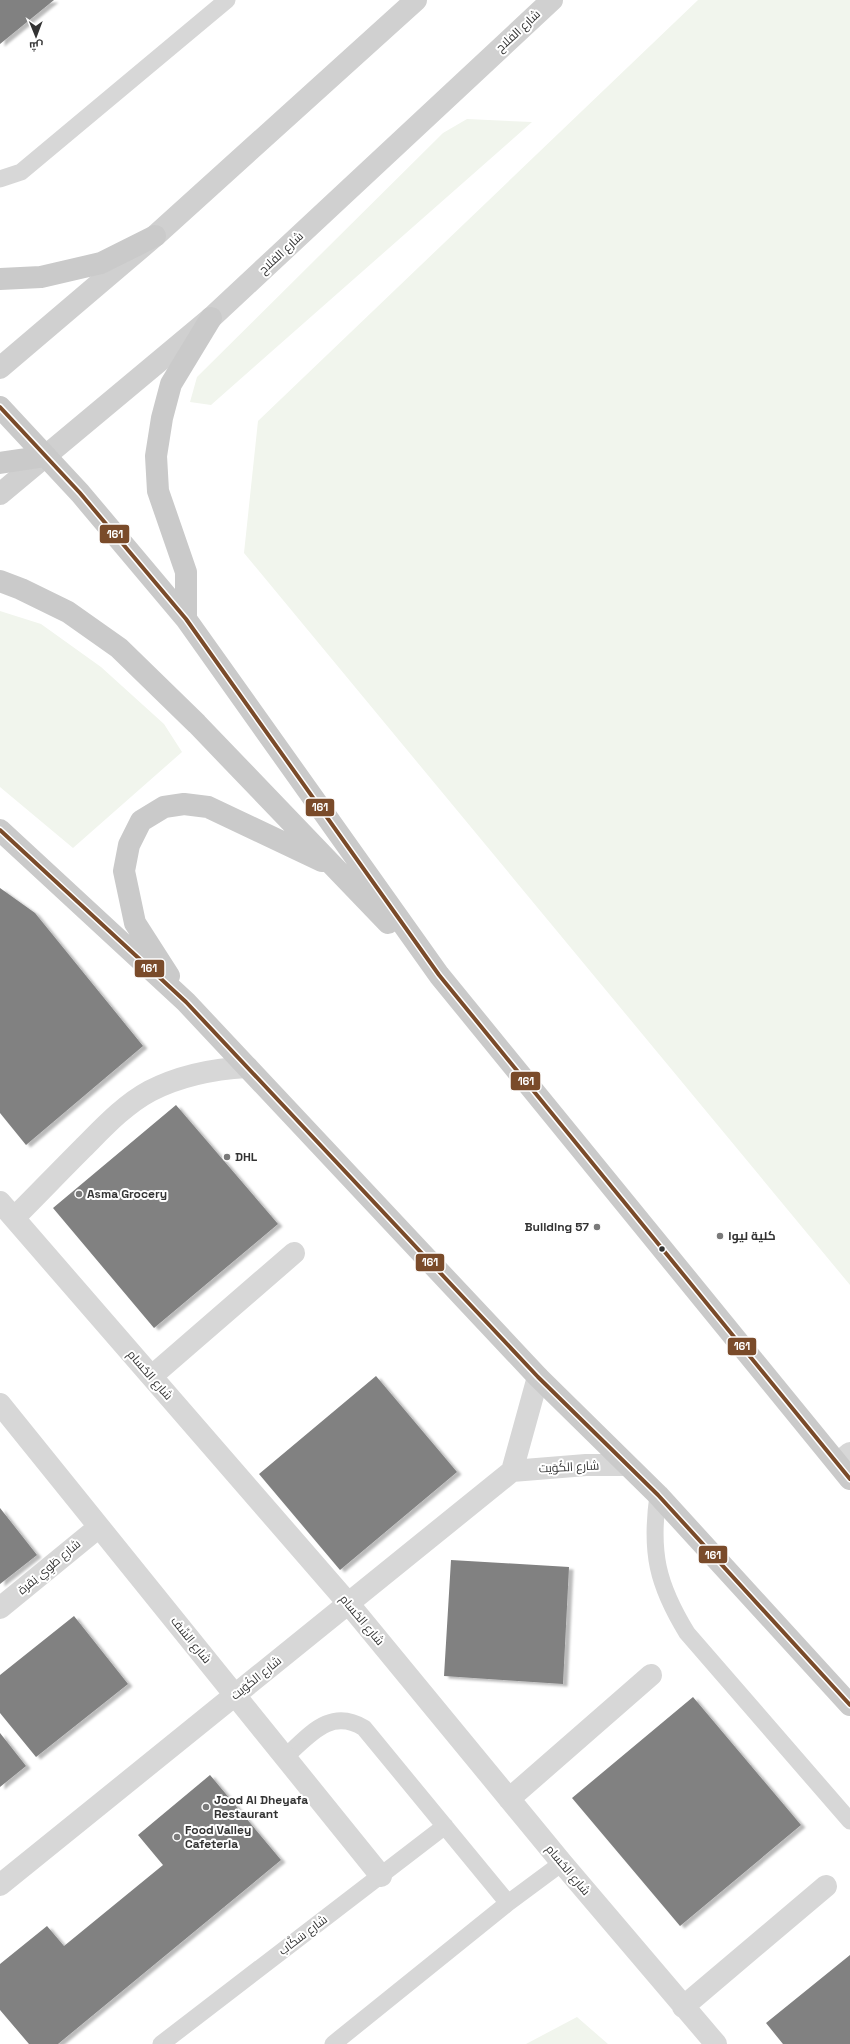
<svg xmlns="http://www.w3.org/2000/svg" width="850" height="2044" font-family="'Space Grotesk',Cairo,sans-serif">
<style>
.green{fill:#f1f5ed}
.building{fill:#818181;filter:url(#shadow)}
.lines{fill:none;stroke-linecap:round;stroke-linejoin:round}
.lane{stroke:#d7d7d7;stroke-width:17}
.street{stroke:#d7d7d7;stroke-width:22}
.secondary{stroke:#d0d0d0;stroke-width:22}
.primary{stroke:#cacaca;stroke-width:22}
.bus-1-casing{stroke:#fff;stroke-width:7}
.bus-1{stroke:#7a4b2a;stroke-width:4}
.poi-dot{fill:#7a7a7a;stroke:#fff;stroke-width:1.5}
.bus-dot{fill:#333;stroke:#fff;stroke-width:1.5}
.labels{text-anchor:middle;dominant-baseline:central;stroke-width:4;stroke-linejoin:round;paint-order:stroke}
.street-label{font-size:12px;fill:#333;stroke:#fff}
.poi-label{font-size:12px;font-weight:bold;fill:#333;stroke:#fff;text-anchor:start}
.line-badge{stroke:#fff;stroke-width:1.5}
.badge-label{font-size:11px;text-anchor:middle;font-weight:bold;fill:#fff}
</style>
<defs>
<filter id="shadow"><feDropShadow dx="4.5" dy="2.5" stdDeviation="1" flood-color="#0004"/></filter>
</defs>
<rect width="100%" height="100%" fill="#fff"/>
<!-- green -->
<path class="green" d="M698 0H850V1285L244 553 258 421Z
M467 119 532 122 211 405 190 402 197 377 443 133Z
M0 611 41 624 101 667 164 724 182 752 73 848 0 787Z
M577 2017 608 2044H526Z"/>
<!-- building -->
<path class="building" d="M0 0H54L0 44Z
M0 888 35 913 143 1046 26 1145 0 1113Z
M176 1105 278 1224 154 1328 53 1208Z
M376 1376 457 1472 340 1570 259 1474Z
M0 1508 37 1555 0 1584Z
M451 1560 569 1567 563 1684 444 1676Z
M74 1616 128 1684 36 1757 0 1713V1675Z
M693 1697 801 1825 680 1926 572 1798Z
M0 1733 26 1766 0 1787Z
M210 1775 281 1860 58 2044H29L0 2010V1964L47 1926 64 1946 163 1865 138 1835Z
M850 1955V2044H783L766 2023Z"/>
<g class="lines">
<!-- lane -->
<path class="lane" d="M0 179 21 172 227 0
M658 1495C650 1552 657 1584 687 1633L850 1821
M285 1757C309 1736 330 1707 364 1728L508 1903
M161 2044 445 1826
M333 2044 508 1903 562 1863"/>
<!-- street -->
<path class="street" d="M0 1202 348 1603 562 1863 716 2044
M14 1218C37 1195 60 1171 83 1148 103 1128 124 1105 150 1091 181 1075 213 1069 247 1067
M152 1376 294 1253
M0 1404 381 1876
M838 1463 850 1453
M512 1471 538 1377
M0 1608 99 1527
M509 1799 651 1675
M0 1885 512 1471 586 1465H625
M683 2007 826 1886"/>
<!-- secondary -->
<path class="secondary" d="M0 368 155 236 416 0
M0 494 211 318 552 0"/>
<!-- primary -->
<path class="primary" d="M0 279 41 277 101 263 155 236
M0 407 80 493 186 619 439 975 850 1479
M0 463 46 456
M0 581 21 589 68 612 119 648 197 724 388 923
M186 619V572L158 491 156 456 162 418 171 384 211 318
M0 830 186 1002 538 1377 658 1495 850 1705
M169 976 135 923 124 871 129 845 141 821 164 807 184 804 208 807 322 861"/>
<!-- bus-1 casing -->
<g class="bus-1-casing">
<path id="bus-1" d="M0 407 80 493 186 619 439 975 850 1479
M0 830 186 1002 538 1377 658 1495 850 1705"/>
</g>
<!-- bus-1 -->
<use href="#bus-1" class="bus-1"/>
</g>
<!-- markers -->
<g class="poi-dot">
<circle cx="227" cy="1157" r="4"/>
<circle cx="79" cy="1194" r="4"/>
<circle cx="597" cy="1227" r="4"/>
<circle cx="720" cy="1236" r="4"/>
<circle cx="206" cy="1807" r="4"/>
<circle cx="177" cy="1837" r="4"/>
</g>
<circle class="bus-dot" cx="662" cy="1249" r="3.5"/>
<g class="labels">
<!-- street labels -->
<g class="street-label">
<text transform="translate(518 31) rotate(-43)">شارع الفلاح</text>
<text transform="translate(281 253) rotate(-43)">شارع الفلاح</text>
<text transform="translate(150 1375) rotate(49)">شارع الحُسام</text>
<text transform="translate(569 1467) rotate(-3)">شارع الكُوَيت</text>
<text transform="translate(49 1567) rotate(-40)">شارع طَوِي نِقرة</text>
<text transform="translate(362 1620) rotate(50)">شارع الحُسام</text>
<text transform="translate(191 1640) rotate(51)">شارع السِّف</text>
<text transform="translate(256 1678) rotate(-39)">شارع الكُوَيت</text>
<text transform="translate(568 1870) rotate(50)">شارع الحُسام</text>
<text transform="translate(303 1935) rotate(-37)">شارع سَكَّاب</text>
</g>
<!-- poi labels -->
<g class="poi-label">
<text x="235" y="1157">DHL</text>
<text x="87" y="1194">Asma Grocery</text>
<text x="589" y="1227" text-anchor="end">Building 57</text>
<text x="728" y="1236">كلية ليوا</text>
<text x="214" y="1800">Jood Al Dheyafa<tspan x="214" dy="14">Restaurant</tspan></text>
<text x="185" y="1830">Food Valley<tspan x="185" dy="14">Cafeteria</tspan></text>
</g>
</g>
<g class="line-badge">
<rect x="99" y="524" width="31" height="20" rx="4" fill="#7a4b2a"/>
<rect x="305" y="798" width="30" height="19" rx="4" fill="#7a4b2a"/>
<rect x="134" y="959" width="31" height="19" rx="4" fill="#7a4b2a"/>
<rect x="510" y="1071" width="31" height="20" rx="4" fill="#7a4b2a"/>
<rect x="415" y="1253" width="30" height="19" rx="4" fill="#7a4b2a"/>
<rect x="727" y="1337" width="30" height="19" rx="4" fill="#7a4b2a"/>
<rect x="698" y="1545" width="30" height="19" rx="4" fill="#7a4b2a"/>
</g>
<g class="badge-label">
<text x="115" y="538">161</text>
<text x="320" y="811">161</text>
<text x="149" y="972">161</text>
<text x="526" y="1085">161</text>
<text x="430" y="1266">161</text>
<text x="742" y="1350">161</text>
<text x="713" y="1559">161</text>
</g>
<!-- north arrow -->
<g transform="translate(36 36) rotate(179)" stroke="#ffffff" stroke-width="3" paint-order="stroke">
<path d="M0-3L7 15L0 10L-7 15Z" fill="#333333"/>
<text y="-6" font-size="11" font-weight="bold" text-anchor="middle" fill="#333333">ش</text>
</g>
</svg>
